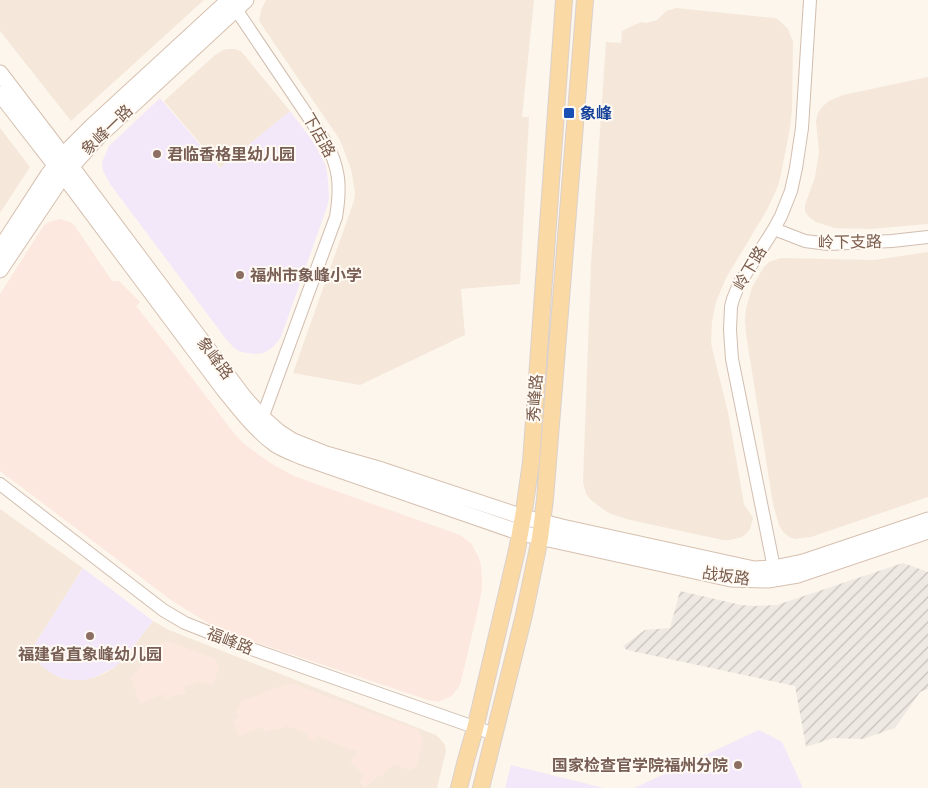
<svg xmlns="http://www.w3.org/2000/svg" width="928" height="788" font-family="Raleway,'Noto Sans SC',sans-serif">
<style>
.residential{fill:#f5e8da}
.commercial{fill:#fde8e0}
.industrial{fill:url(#industrial-furrows)}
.education{fill:#f3e8fa}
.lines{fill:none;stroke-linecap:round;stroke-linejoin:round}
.tertiary-casing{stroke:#d1beb0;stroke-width:14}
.secondary-casing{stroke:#d6c0b0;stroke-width:17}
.primary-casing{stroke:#dad1cd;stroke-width:18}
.tertiary{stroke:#fff;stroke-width:12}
.secondary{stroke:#fff;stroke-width:15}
.primary{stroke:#fbd9a5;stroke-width:16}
.transit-dot{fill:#1a4fb4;stroke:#fffaf3;stroke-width:2}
.education-dot{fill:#8d6e63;stroke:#fffaf3;stroke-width:2}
.labels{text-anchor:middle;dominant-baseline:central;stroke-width:4;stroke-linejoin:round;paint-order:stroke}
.transit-label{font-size:16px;font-weight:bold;fill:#164399;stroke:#fffaf3;text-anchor:start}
.street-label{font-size:16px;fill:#7a5c4d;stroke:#fffaf3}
.education-label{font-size:16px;font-weight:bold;fill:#785e54;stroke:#fffaf3;text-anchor:start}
</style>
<defs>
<pattern id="industrial-furrows" width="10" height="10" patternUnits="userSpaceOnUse" patternTransform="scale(1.25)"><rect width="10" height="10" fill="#efe9e4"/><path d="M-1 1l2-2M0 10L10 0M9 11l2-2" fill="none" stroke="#c7c0bb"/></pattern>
</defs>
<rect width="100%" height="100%" fill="#fdf6ec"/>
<!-- residential -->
<path class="residential" d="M0 0H204L71 121 0 31Z
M266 0H534L522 117H529L520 284 461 289 465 335 360 385 293 373 354 201 355 192 351 169 340 140 259 21 261 10Z
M676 8 775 18 780 21 788 29 793 42 792 110 790 128 781 174 778 186 767 210 726 278 716 302 712 322 711 342 713 352 728 412 744 504 753 518 750 529 746 534 742 537 730 540H723L630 520 611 514 604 510 590 499 586 494 583 482 591 264 606 42 621 43 622 31 641 22 646 23 657 20 666 11Z
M227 49H235L241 51 290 111 221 168 164 101 215 55 223 50Z
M928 77V224L870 229 835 228 816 222 810 218 805 212V205L815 177 819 152 816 121 818 113 822 107 829 101 843 95Z
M0 128 30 167 0 213Z
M928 252V497L811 537 795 539 789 537 783 532 779 525 773 504 746 334 745 321 746 309 752 287 764 267 769 262 781 258 874 260Z
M0 509 83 568 30 652 51 673 61 678 72 680H85L95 677 105 673 115 667 127 654 153 621 169 630 436 735 441 740 445 745 446 751 437 788H0Z"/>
<!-- commercial -->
<path class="commercial" d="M60 219 70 222 75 226 112 281H119L140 302 136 306 167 345 230 428 242 442 251 449 272 464 294 476 460 535 471 543 478 556 481 565 482 578V589L477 614 460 685 452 696 438 702 428 700 225 632 206 622 171 600 0 471V294L44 225 49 222Z
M167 641 216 659 219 668 213 685 200 681 183 687 186 693 179 696 178 694 166 699 163 694 140 703 131 678 158 645Z
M290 683 418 730 423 741 417 766 409 770 393 764 381 776 379 775 365 788 359 782 364 776 350 761 358 752 317 736 315 741 307 738 308 733 287 726 278 730 277 728 265 732 262 727 239 736 233 720 239 718 236 713 241 701Z"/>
<!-- industrial -->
<path class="industrial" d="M903 563 928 572V689L920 692 895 728 863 739 833 738 806 747 795 686 627 650 623 646 645 630 670 628 680 591 741 605 753 606 777 605Z"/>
<!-- education -->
<path class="education" d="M160 98 220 168 290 111 314 143 326 166 328 181 329 198 327 207 281 337 273 347 264 353 254 354 241 352 234 348 226 339 110 184 103 171 102 162 109 146Z
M83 568 153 621 127 654 115 667 95 677 85 680H72L61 678 51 673 42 666 30 652Z
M759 730 782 742 803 788H634Z
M511 765 604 788H505Z"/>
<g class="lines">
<!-- tertiary casing -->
<g class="tertiary-casing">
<path id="tertiary" d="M231 2 324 140C340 166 341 187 336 217L260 424
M774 229 805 241 828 244 892 241 928 237
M0 484 163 610 185 623 243 646 494 734
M774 568 732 359 730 330 731 307 733 299 739 284 774 229 781 216 791 191 796 168 802 128 810 0"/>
</g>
<!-- secondary casing -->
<g class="secondary-casing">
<path id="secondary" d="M0 73 71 166 244 397 261 416 279 432 293 441 326 454 382 470 523 517 562 527 754 569 774 568 803 562 928 520
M0 94 76 192 224 390C240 409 255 430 276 445 284 450 293 453 302 457L521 533 731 579 768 580 798 575 928 531
M0 249 48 175 63 155 91 127 229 0
M0 270 63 176 99 136 246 0"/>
</g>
<!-- primary casing -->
<g class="primary-casing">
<path id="primary" d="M459 788 466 760 475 729 517 550 524 511 531 462 564 0
M481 788 524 615 540 538 545 499 585 0"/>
</g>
<!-- tertiary -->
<use href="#tertiary" class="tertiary"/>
<!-- secondary -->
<use href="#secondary" class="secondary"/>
<!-- primary -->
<use href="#primary" class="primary"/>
</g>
<!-- markers -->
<rect class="transit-dot" x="563" y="107" width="12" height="12" rx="2.5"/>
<g class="education-dot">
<circle cx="157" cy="154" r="5"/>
<circle cx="240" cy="275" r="5"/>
<circle cx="90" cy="636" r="5"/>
<circle cx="738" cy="765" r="5"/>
</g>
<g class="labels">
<!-- transit labels -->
<g class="transit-label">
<text x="580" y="113">象峰</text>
</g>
<!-- street labels -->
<g class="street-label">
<text transform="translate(107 130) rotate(-44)">象峰一路</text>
<text transform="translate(319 135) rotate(60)">下店路</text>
<text transform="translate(850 242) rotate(-1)">岭下支路</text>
<text transform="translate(750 268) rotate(-59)">岭下路</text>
<text transform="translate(215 358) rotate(53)">象峰路</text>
<text transform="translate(535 398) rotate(-86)">秀峰路</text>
<text transform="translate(726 576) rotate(8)">战坂路</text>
<text transform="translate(230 641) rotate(21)">福峰路</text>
</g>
<!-- education labels -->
<g class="education-label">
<text x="167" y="154">君临香格里幼儿园</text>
<text x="250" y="275">福州市象峰小学</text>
<text x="90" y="654" text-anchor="middle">福建省直象峰幼儿园</text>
<text x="728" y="765" text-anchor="end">国家检查官学院福州分院</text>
</g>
</g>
</svg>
